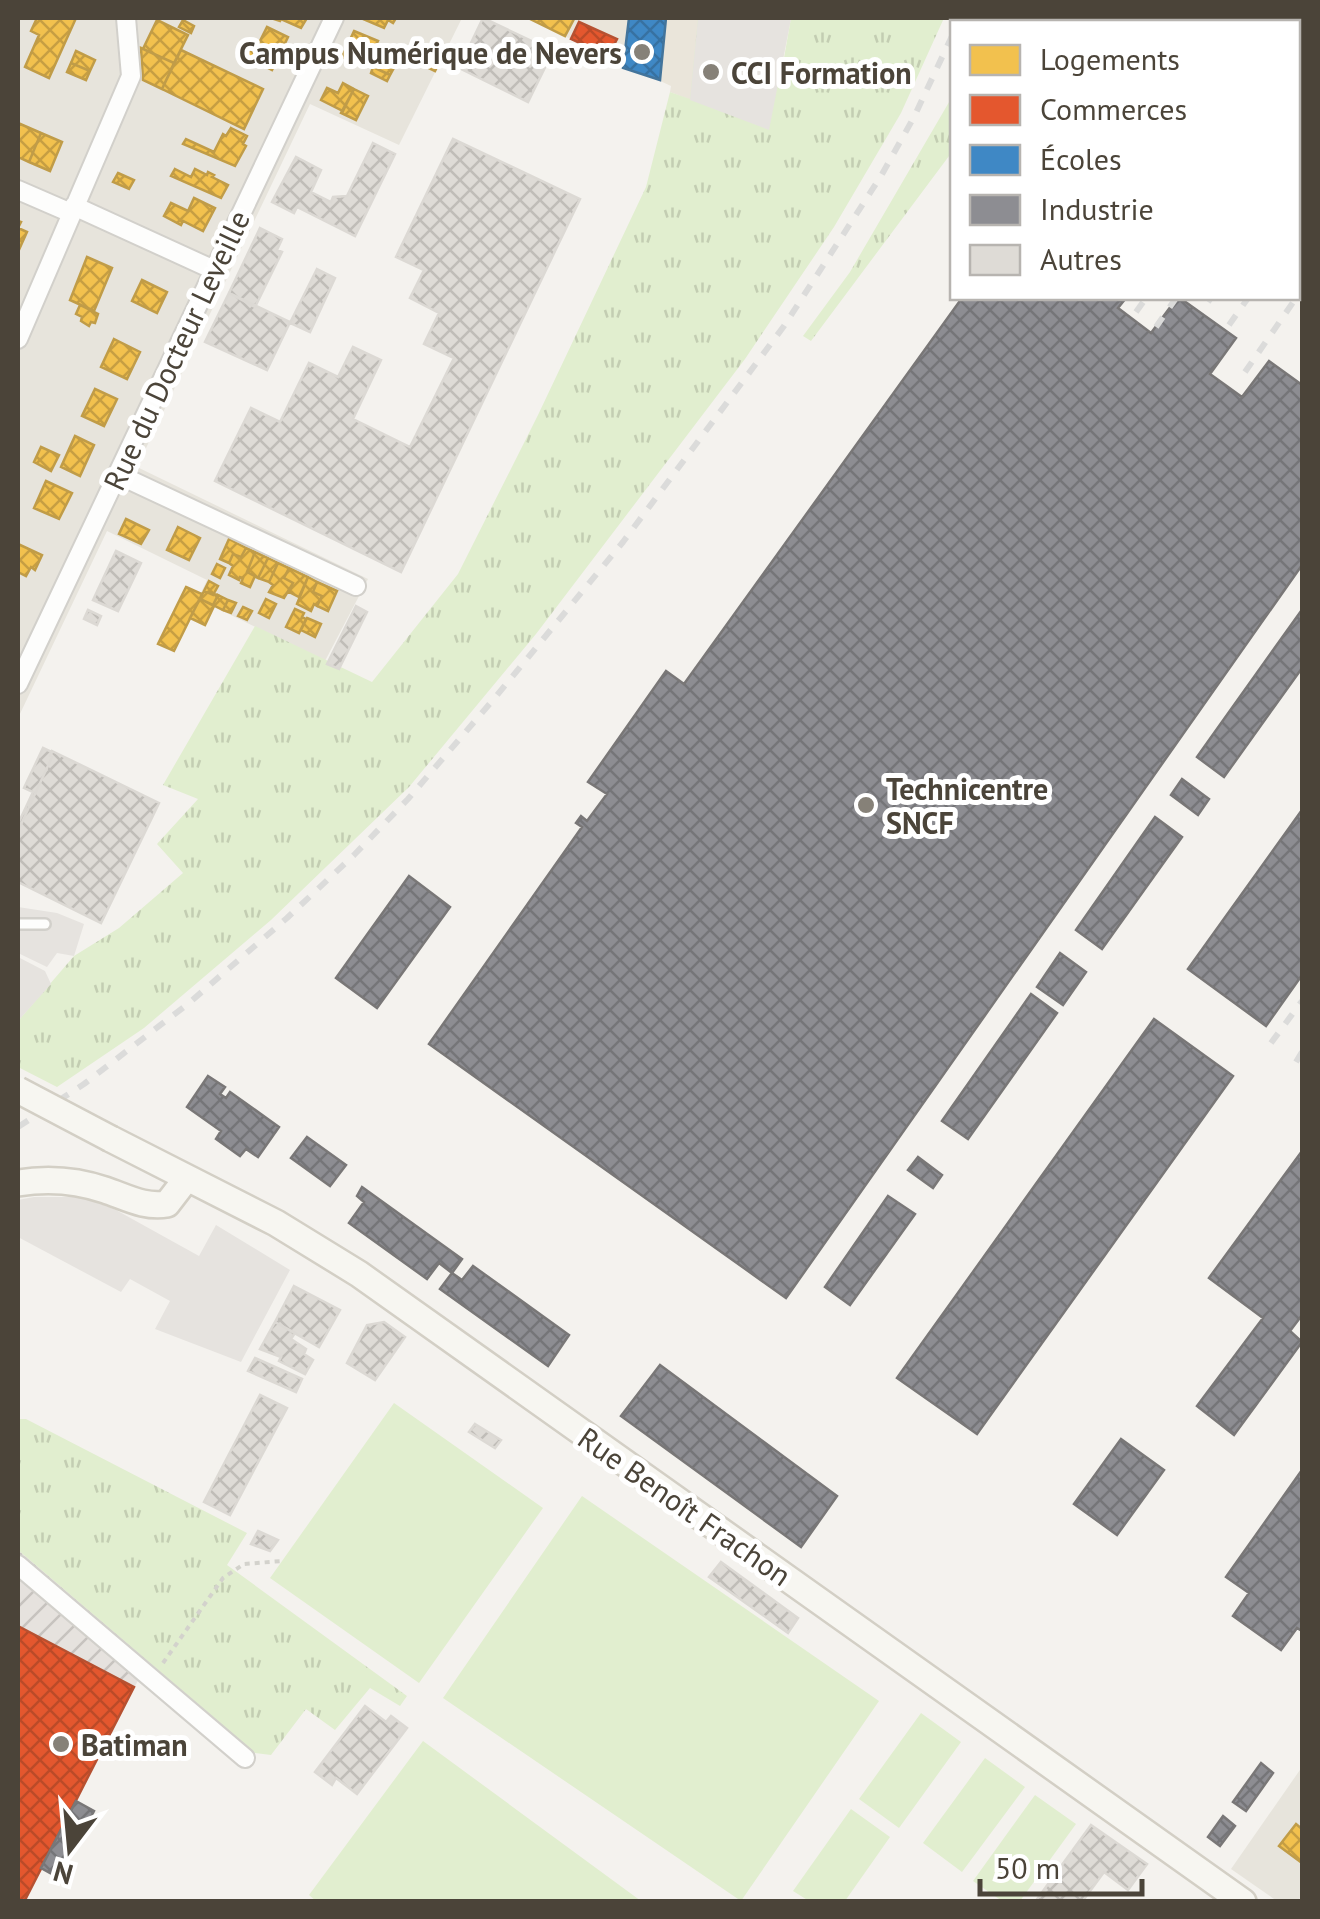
<svg xmlns="http://www.w3.org/2000/svg" width="1320" height="1919" font-family="'PT Sans',sans-serif">
<style>
.residential{fill:#e7e4dc}
.industrial{fill:url(#industrial-furrows)}
.education{fill:#eae5da}
.grass{fill:url(#grass-tufts)}
.pitch{fill:#e1eecf}
.parking{fill:#e6e3df}
.homes{fill:url(#homes-cross-hatch);stroke:#c09c48;stroke-width:2.5}
.shops{fill:url(#shops-cross-hatch);stroke:#b65131;stroke-width:2.5}
.schools{fill:url(#schools-cross-hatch);stroke:#43749b;stroke-width:2.5}
.industry{fill:url(#industry-cross-hatch);stroke:#797777;stroke-width:2.5}
.building{fill:url(#building-cross-hatch);stroke:#dcd9d4;stroke-width:2.5}
.lines{fill:none;stroke-linecap:round;stroke-linejoin:round}
.lane-casing{stroke:#d2d0cb;stroke-width:14}
.street-casing{stroke:#d2d0cb;stroke-width:22}
.secondary-casing{stroke:#d3cfc5;stroke-width:30}
.path{stroke:#d3d2cc;stroke-width:4;stroke-dasharray:5 5;stroke-linecap:butt}
.lane{stroke:#fdfdfc;stroke-width:9}
.street{stroke:#fdfdfc;stroke-width:18}
.secondary{stroke:#f7f6f1;stroke-width:25}
.rail{stroke:#dbdbda;stroke-width:6;stroke-dasharray:12 12;stroke-linecap:butt}
.secondary-bridge-casing{stroke:#d3cfc5;stroke-width:30;stroke-linecap:butt}
.secondary-bridge{stroke:#f7f6f1;stroke-width:25}
.poi-dot{fill:#868178;stroke:#fff;stroke-width:4}
.labels{text-anchor:middle;dominant-baseline:central;stroke-width:10;stroke-linejoin:round;paint-order:stroke}
.poi-label{font-size:30px;font-weight:bold;fill:#4b4439;stroke:#fff;text-anchor:start}
.street-label{font-size:30px;fill:#4b4439;stroke:#fff}
</style>
<defs>
<pattern id="industrial-furrows" width="10" height="10" patternUnits="userSpaceOnUse" patternTransform="scale(2.5)"><rect width="10" height="10" fill="#e6e2de"/><path d="M-1 1l2-2M0 10L10 0M9 11l2-2" fill="none" stroke="#c7c3bf"/></pattern>
<pattern id="grass-tufts" width="24" height="20" patternUnits="userSpaceOnUse" patternTransform="scale(2.5)"><rect width="24" height="20" fill="#e1eecf"/><path d="M3 7l-1-3M5 7V3M7 7l1-3M15 17l-1-3M17 17v-4M19 17l1-3" fill="none" stroke="#c3cdb2"/></pattern>
<pattern id="homes-cross-hatch" width="8" height="8" patternUnits="userSpaceOnUse" patternTransform="scale(2.5)"><rect width="8" height="8" fill="#f2c14e"/><path d="M0 0l8 8M0 8l8-8" fill="none" stroke="#c69e42"/></pattern>
<pattern id="shops-cross-hatch" width="8" height="8" patternUnits="userSpaceOnUse" patternTransform="scale(2.5)"><rect width="8" height="8" fill="#e4572e"/><path d="M0 0l8 8M0 8l8-8" fill="none" stroke="#bb4a28"/></pattern>
<pattern id="schools-cross-hatch" width="8" height="8" patternUnits="userSpaceOnUse" patternTransform="scale(2.5)"><rect width="8" height="8" fill="#3f88c5"/><path d="M0 0l8 8M0 8l8-8" fill="none" stroke="#3771a1"/></pattern>
<pattern id="industry-cross-hatch" width="8" height="8" patternUnits="userSpaceOnUse" patternTransform="scale(2.5)"><rect width="8" height="8" fill="#8d8d92"/><path d="M0 0l8 8M0 8l8-8" fill="none" stroke="#757578"/></pattern>
<pattern id="building-cross-hatch" width="8" height="8" patternUnits="userSpaceOnUse" patternTransform="scale(2.5)"><rect width="8" height="8" fill="#dedbd6"/><path d="M0 0l8 8M0 8l8-8" fill="none" stroke="#c0bdb8"/></pattern>
</defs>
<rect width="100%" height="100%" fill="#f4f2ee"/>
<!-- residential -->
<path class="residential" d="M18 18H462L399 145 310 104 137 467 368 579 325 661 198 599 207 580 107 531 18 718Z
M1302 1767V1895L1298 1901H1277L1231 1869Z"/>
<!-- industrial -->
<path class="industrial" d="M18 1550 148 1661 24 1902 18 1901Z"/>
<!-- education -->
<path class="education" d="M526 18H791L769 130 670 92 671 86Z"/>
<!-- grass -->
<path class="grass" d="M698 18 775 91 781 75 791 18H944L901 113 834 227 745 359 536 634 409 787 271 920 144 1028 57 1087 18 1067V1021L74 956 119 928 183 873 157 844 198 799 163 785 255 626 372 682 458 574 538 415 646 187 670 92 690 99Z
M952 97V152L811 341 803 336 850 272Z
M18 1419H26L247 1533 227 1565 407 1696 400 1706 370 1688 335 1730 306 1709 271 1755 255 1753 18 1550Z"/>
<!-- pitch -->
<path class="pitch" d="M394 1403 543 1508 419 1683 270 1578Z
M582 1496 879 1701 741 1901 443 1698Z
M921 1713 961 1742 899 1828 859 1799Z
M423 1741 641 1901 317 1902 309 1895Z
M985 1758 1025 1787 962 1872 923 1843Z
M1035 1795 1076 1824 1020 1901H1002L973 1881Z
M851 1809 890 1837 845 1901H809L793 1891Z"/>
<!-- parking -->
<path class="parking" d="M698 18H791L769 130 690 100Z
M18 907 57 913 84 924 74 956 57 953 47 967 18 953Z
M18 957 45 971 51 984 18 1021Z
M34 1197H75L93 1201 116 1210 199 1256 216 1225 290 1270 241 1362 155 1329 170 1301 130 1279 121 1292 18 1237V1200Z"/>
<!-- homes -->
<path class="homes" d="M37 18H76L49 78 25 67 39 35 31 31Z
M271 18H307L301 28 281 19 280 21Z
M361 18H396L393 23 388 20 384 28Z
M531 18H571L574 19 565 36 530 19Z
M157 20 188 35 174 63 143 49Z
M183 20 194 26 191 33 179 27Z
M267 27 288 37 272 70 241 54 248 42 257 47Z
M354 31 378 41 365 67 342 57Z
M141 48 174 63 162 89 143 80Z
M423 49 442 57 435 71 416 62Z
M181 50 263 89 244 129 162 89Z
M76 51 95 60 90 71 71 63Z
M379 56 396 64 390 75 373 67Z
M71 63 90 71 86 80 67 72Z
M373 67 390 75 387 81 371 73Z
M343 83 354 89 343 111 321 100 327 88 338 93Z
M354 89 368 96 356 120 341 113Z
M18 123 41 133 29 162 18 157Z
M231 128 247 136 243 144 246 146 235 166 183 144 186 139 214 152 223 134 226 136Z
M41 133 62 142 50 171 29 162Z
M175 169 191 177 195 169 207 175 208 172 214 175 212 177 228 185 221 198 171 176Z
M118 173 134 180 129 189 113 182Z
M194 198 215 208 203 231 183 221 181 225 164 216 171 203 188 211Z
M18 221 21 222 18 228 27 232 18 252Z
M87 257 112 268 94 311 70 300Z
M142 280 167 292 157 313 132 301Z
M80 305 98 314 95 323 91 322 89 326 81 321 82 317 76 314Z
M114 339 140 352 127 379 101 367Z
M95 389 117 399 104 426 82 416Z
M75 436 94 445 80 476 61 467Z
M41 447 59 455 51 471 34 462Z
M46 481 72 493 59 519 34 508Z
M126 519 149 530 141 544 119 534Z
M178 527 200 538 189 560 167 550Z
M229 539 246 548 241 557 233 554 229 563 220 559Z
M18 544 42 555 35 570 31 567 26 576 18 572Z
M246 548 255 552 247 572 255 576 250 587 241 583 243 578 240 577 239 580 229 575 233 566 229 563 233 554 241 557Z
M255 552 268 558 258 578 247 572Z
M268 558 278 563 269 582 258 578Z
M278 563 289 568 284 578 293 583 284 598 269 592 273 585 269 582Z
M217 564 225 568 220 578 212 574Z
M289 568 308 577 299 597 289 592 293 583 284 578Z
M308 577 317 582 313 592 322 596 317 606 314 604 311 611 297 604Z
M209 581 218 586 213 595 204 591Z
M317 582 337 591 328 611 317 606 322 596 313 592Z
M186 587 202 594 174 651 158 644Z
M204 591 218 595 213 605 200 599Z
M218 595 228 600 223 610 213 605Z
M200 599 214 606 205 625 190 618Z
M266 599 276 604 269 618 259 613Z
M228 600 236 603 231 613 223 610Z
M243 607 252 611 247 620 238 616Z
M295 609 304 613 302 617 306 619 299 633 286 627Z
M307 618 321 624 315 637 301 630Z
M1296 1824 1302 1829V1863L1279 1846Z"/>
<!-- shops -->
<path class="shops" d="M579 22 617 39 608 56 571 39Z
M18 1626 134 1687 24 1902H18Z"/>
<!-- schools -->
<path class="schools" d="M629 18H666L660 80 623 68Z"/>
<!-- industry -->
<path class="industry" d="M962 298H1126L1118 308 1151 333 1177 298H1180L1236 338 1210 374 1242 397 1269 361 1302 385V565L786 1298 429 1044 582 827 576 823 581 816 587 821 607 794 588 782 666 671 684 684Z
M1301 611 1302 668 1224 777 1197 757Z
M1182 779 1209 799 1198 815 1171 795Z
M1302 810V975L1266 1026 1188 969Z
M1155 817 1182 837 1102 949 1076 930Z
M409 876 450 907 377 1008 336 978Z
M1060 953 1086 972 1063 1005 1037 987Z
M1031 994 1057 1013 968 1139 942 1121Z
M1154 1019 1233 1076 977 1434 897 1378Z
M208 1076 225 1087 220 1094 226 1098 230 1092 279 1127 258 1157 246 1149 240 1156 216 1139 221 1131 187 1107Z
M307 1137 346 1165 330 1186 291 1158Z
M1302 1151V1315L1290 1331 1302 1342 1234 1435 1197 1406 1263 1318 1209 1278Z
M918 1157 942 1175 933 1188 908 1170Z
M362 1187 462 1259 452 1273 462 1280 473 1266 569 1335 548 1366 440 1289 452 1273 439 1263 427 1279 349 1223 364 1202 357 1196Z
M888 1196 915 1214 850 1305 825 1287Z
M660 1365 837 1496 801 1547 621 1416Z
M1121 1439 1164 1470 1117 1535 1074 1504Z
M1302 1470V1631L1297 1628 1281 1650 1233 1616 1249 1593 1226 1577Z
M1261 1763 1273 1773 1246 1811 1233 1802Z
M76 1801 94 1811 59 1878 41 1868Z
M1223 1816 1235 1826 1220 1846 1208 1837Z"/>
<!-- building -->
<path class="building" d="M483 18 553 51 528 102 459 68Z
M453 139 580 199 401 572 215 481 251 408 280 422 309 363 338 377 353 347 381 360 353 419 410 447 454 358 424 344 439 313 410 298 424 270 396 257Z
M373 143 395 154 355 236 297 207 294 213 272 202 296 157 321 170 311 192 331 202 333 197 347 196Z
M260 228 282 239 277 250 282 252 255 307 229 293Z
M317 269 335 278 310 332 290 323Z
M229 293 290 322 267 370 205 342Z
M116 551 141 563 118 611 93 600Z
M356 606 367 612 339 669 327 664Z
M88 610 101 616 97 625 84 619Z
M43 748 52 752 50 756 52 757 18 831V824L33 792 24 788Z
M52 751 159 803 101 923 18 882V831L52 757 50 756Z
M294 1286 340 1310 319 1347 275 1322Z
M275 1322 295 1333 291 1339 306 1349 304 1354 313 1360 305 1374 279 1361 281 1357 260 1349Z
M384 1322 405 1337 375 1380 347 1363 367 1325Z
M255 1358 302 1379 296 1392 248 1371Z
M260 1395 287 1408 230 1515 204 1502Z
M475 1424 501 1440 495 1448 469 1432Z
M258 1531 278 1540 270 1551 251 1544Z
M721 1562 798 1618 788 1633 709 1577Z
M365 1706 386 1722 391 1716 407 1728 357 1794 336 1778 332 1785 315 1772Z
M1091 1825 1147 1864 1128 1890 1104 1872 1082 1902H1035Z"/>
<g class="lines">
<!-- lane casing -->
<g class="lane-casing">
<path id="lane" d="M18 924H45"/>
</g>
<!-- street casing -->
<g class="street-casing">
<path id="street" d="M18 190 71 213
M74 206 214 270
M18 339 131 76 126 18
M117 474 356 586
M18 684 334 18
M18 1565 245 1758"/>
</g>
<!-- secondary casing -->
<g class="secondary-casing">
<path id="secondary" d="M111 1139 276 1223 359 1274 1243 1902
M18 1183C48 1178 76 1180 105 1190 126 1197 145 1208 167 1204L187 1178"/>
</g>
<!-- path -->
<path class="path" d="M163 1663 223 1578 244 1564 282 1561"/>
<!-- lane -->
<use href="#lane" class="lane"/>
<!-- street -->
<use href="#street" class="street"/>
<!-- secondary -->
<use href="#secondary" class="secondary"/>
<!-- rail -->
<path class="rail" d="M1130 21 1133 18
M971 22 973 18
M1229 22 1232 18
M1250 22 1253 18
M1274 22 1276 18
M1298 64 1302 38
M1298 130 1302 113
M1298 205 1302 191
M1298 267 1302 258
M1208 302 1211 298
M1136 312 1146 298
M1229 325 1248 298
M1156 327 1176 298
M1245 372 1296 298
M1271 1043 1302 1001
M1296 1062 1302 1052
M18 1127 84 1084 189 1003 287 918 354 855 408 799 493 700 623 542 784 326 881 176 914 117 952 36"/>
<!-- secondary-bridge casing -->
<g class="secondary-bridge-casing">
<path id="secondary-bridge" d="M18 1090 111 1139"/>
</g>
<!-- secondary-bridge -->
<use href="#secondary-bridge" class="secondary-bridge"/>
</g>
<!-- markers -->
<g class="poi-dot">
<circle cx="642" cy="52" r="10"/>
<circle cx="711" cy="72" r="10"/>
<circle cx="866" cy="805" r="10"/>
<circle cx="61" cy="1744" r="10"/>
</g>
<g class="labels">
<!-- poi labels -->
<g class="poi-label">
<text x="622" y="52" text-anchor="end">Campus Numérique de Nevers</text>
<text x="731" y="72">CCI Formation</text>
<text x="886" y="788">Technicentre<tspan x="886" dy="34">SNCF</tspan></text>
<text x="81" y="1744">Batiman</text>
</g>
<!-- street labels -->
<g class="street-label">
<text transform="translate(176 350) rotate(-65)">Rue du Docteur Leveille</text>
<text transform="translate(685 1506) rotate(35)">Rue Benoît Frachon</text>
</g>
</g>
<!-- border -->
<rect width="1320" height="1919" fill="none" stroke="#4b4439" stroke-width="40"/>
<!-- legend -->
<rect x="950" y="20" width="350" height="280" fill="#ffffff" stroke="#b7b4b0" stroke-width="2.5"/>
<rect x="970" y="45" width="50" height="30" fill="#f2c14e" stroke="#b7b4b0" stroke-width="2.5"/>
<text x="1040" y="70" font-size="30" fill="#4b4439">Logements</text>
<rect x="970" y="95" width="50" height="30" fill="#e4572e" stroke="#b7b4b0" stroke-width="2.5"/>
<text x="1040" y="120" font-size="30" fill="#4b4439">Commerces</text>
<rect x="970" y="145" width="50" height="30" fill="#3f88c5" stroke="#b7b4b0" stroke-width="2.5"/>
<text x="1040" y="170" font-size="30" fill="#4b4439">Écoles</text>
<rect x="970" y="195" width="50" height="30" fill="#8d8d92" stroke="#b7b4b0" stroke-width="2.5"/>
<text x="1040" y="220" font-size="30" fill="#4b4439">Industrie</text>
<rect x="970" y="245" width="50" height="30" fill="#dedbd6" stroke="#b7b4b0" stroke-width="2.5"/>
<text x="1040" y="270" font-size="30" fill="#4b4439">Autres</text>
<!-- north arrow -->
<g transform="translate(70 1849) rotate(196)" stroke="#ffffff" stroke-width="8" paint-order="stroke">
<path d="M0-8L18 38L0 25L-18 38Z" fill="#4b4439"/>
<text y="-15" font-size="28" font-weight="bold" text-anchor="middle" fill="#4b4439">N</text>
</g>
<!-- scale -->
<path d="M980 1879v15h162v-15" fill="none" stroke="#4b4439" stroke-width="5"/>
<text x="995" y="1879" font-size="30" fill="#4b4439" stroke="#ffffff" stroke-width="8" paint-order="stroke">50 m</text>
</svg>
